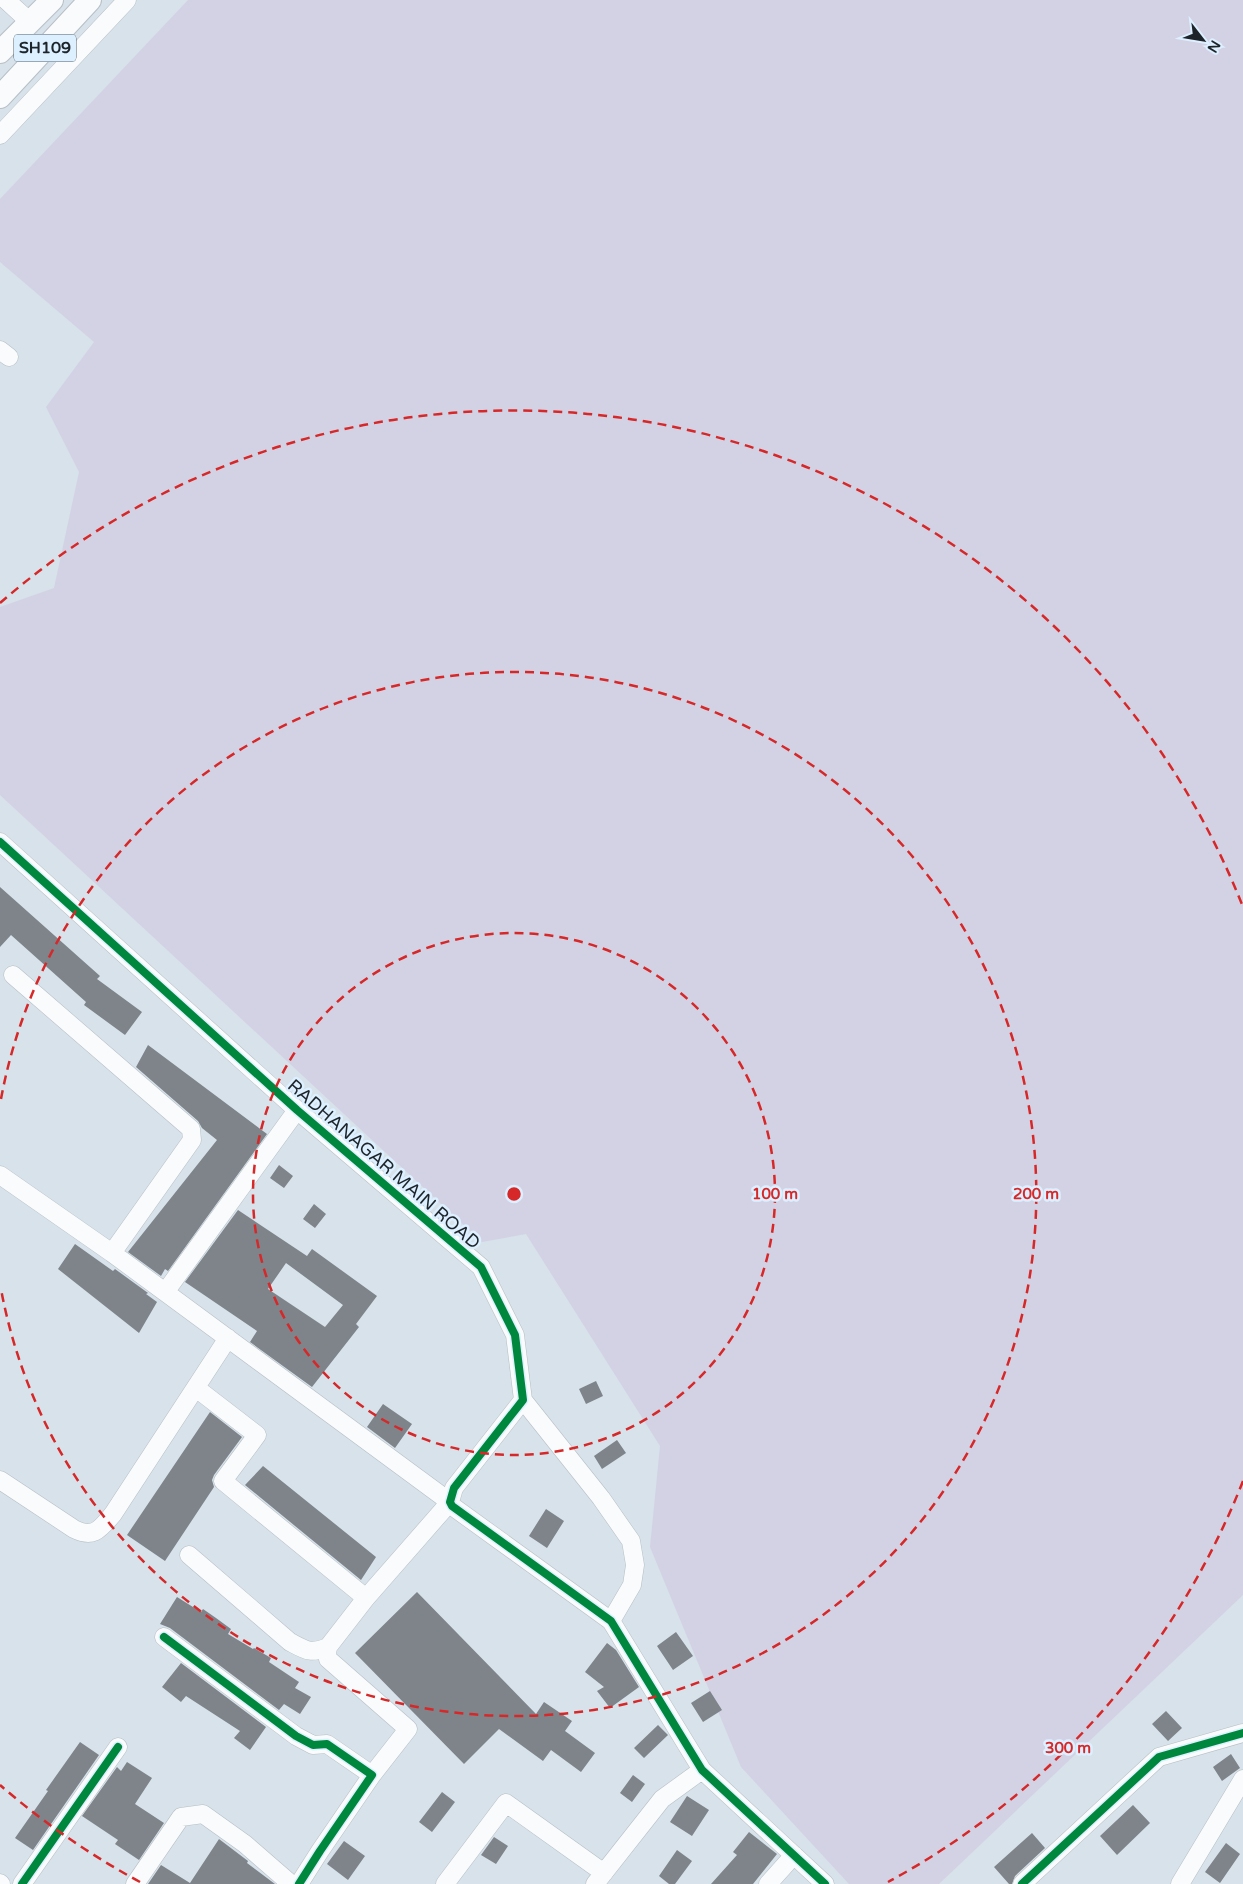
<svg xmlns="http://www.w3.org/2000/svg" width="1243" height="1884" font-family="'Varela Round',sans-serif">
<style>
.green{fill:#d3d2e4}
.building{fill:#7e848a;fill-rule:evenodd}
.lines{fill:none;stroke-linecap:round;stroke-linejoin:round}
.minor-casing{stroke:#b7bfc5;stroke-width:19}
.major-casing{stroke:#b7bfc5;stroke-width:24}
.minor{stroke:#f9fbfc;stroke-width:18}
.major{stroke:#f9fbfc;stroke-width:22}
.cycleway-casing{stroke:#ddf0ff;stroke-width:11}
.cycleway{stroke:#00873e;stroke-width:8}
.ring{fill:none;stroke:#d62828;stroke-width:2.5;stroke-dasharray:9 6}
.labels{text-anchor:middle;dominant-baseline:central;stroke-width:5;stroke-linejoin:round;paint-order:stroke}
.shield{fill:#ddf0ff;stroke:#57616a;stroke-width:1}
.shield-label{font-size:16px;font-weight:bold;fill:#1d242a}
.street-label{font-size:18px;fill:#1d242a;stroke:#ddf0ff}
.centre{fill:#d62828;stroke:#ddf0ff;stroke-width:2.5}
.ring-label{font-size:15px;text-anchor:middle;font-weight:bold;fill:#d62828;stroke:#ddf0ff;stroke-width:5;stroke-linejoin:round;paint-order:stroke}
</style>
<rect width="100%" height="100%" fill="#d7e2ea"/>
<!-- green -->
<path class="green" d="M188 0H1243V1595L939 1884H849L741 1767 650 1547 660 1446 526 1234 482 1242 0 795V607L54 588 79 472 46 407 94 342 0 262V199Z"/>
<!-- building -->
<path class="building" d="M0 887 100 976 97 979 142 1012 125 1035 84 1005 86 1002 11 935 0 947Z
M148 1045 267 1134 168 1271 165 1269 161 1276 128 1252 217 1140 202 1128 198 1121 136 1067Z
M279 1165 293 1176 284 1188 270 1178Z
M314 1204 326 1214 315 1228 303 1219Z
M238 1210 307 1256 312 1249 377 1296 356 1324 359 1327 312 1387 250 1342 257 1331 185 1282ZM286 1263 343 1305 325 1327 268 1289Z
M75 1244 113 1271 115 1269 148 1293 146 1294 157 1302 139 1333 58 1269Z
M596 1381 603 1396 586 1404 579 1389Z
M383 1404 412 1424 395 1448 367 1427Z
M210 1412 242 1437 214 1475 212 1480 214 1487 165 1561 127 1535Z
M617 1440 626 1453 602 1469 594 1456Z
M263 1466 376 1557 361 1580 245 1485Z
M546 1509 564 1521 547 1548 529 1536Z
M417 1592 536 1714 544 1702 572 1721 565 1731 595 1753 581 1772 551 1750 543 1761 499 1729 464 1764 355 1653Z
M177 1597 201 1612 203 1609 216 1618 231 1629 228 1634 253 1649 254 1648 271 1658 269 1662 299 1682 295 1688 311 1697 300 1714 284 1704 279 1710 170 1628 160 1624Z
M676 1632 693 1656 673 1670 657 1646Z
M607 1643 616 1650 639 1687 610 1708 597 1691 604 1687 585 1672Z
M181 1663 266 1727 250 1750 234 1738 240 1731 186 1696 181 1702 162 1687Z
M710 1691 722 1710 703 1722 691 1703Z
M1166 1711 1182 1728 1168 1741 1152 1724Z
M658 1725 668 1735 644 1758 634 1748Z
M80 1742 99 1755 33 1850 15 1838 48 1791 46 1790Z
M1231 1754 1240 1768 1222 1781 1213 1767Z
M127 1762 152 1778 135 1804 164 1823 139 1860 115 1844 118 1840 82 1816 117 1767 121 1771Z
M633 1775 645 1784 632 1802 620 1793Z
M442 1792 455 1802 432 1832 419 1822Z
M687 1796 709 1810 692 1836 670 1822Z
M1133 1805 1150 1823 1117 1855 1100 1836Z
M749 1832 777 1854 753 1884H711L737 1855 733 1852Z
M1032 1833 1045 1848 1015 1876 1012 1884H1009L994 1867Z
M494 1837 508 1846 496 1864 481 1855Z
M219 1839 248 1861 247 1863 275 1884H148L161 1865 190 1883Z
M344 1841 365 1856 348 1880 327 1864Z
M1226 1843 1240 1854 1220 1883 1205 1872Z
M677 1850 692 1861 675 1884H669L659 1876Z"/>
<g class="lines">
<!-- minor casing -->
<g class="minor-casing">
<path id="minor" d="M6 0 30 22
M0 135 127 0
M0 350 9 357
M0 842 297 1110 481 1267 515 1335 523 1400 454 1488 450 1502 452 1506 611 1621 702 1770 825 1884
M13 975 191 1129 192 1140 112 1253
M0 1175 112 1253 450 1502 366 1598
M166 1291 297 1110
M196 1388 257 1435 223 1481 366 1598 328 1647 327 1654 328 1659 408 1729 372 1775
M523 1400 601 1498 631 1541 635 1565 632 1585 611 1621
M0 1480 74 1529C94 1539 100 1529 113 1514L228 1338
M189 1555 290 1642C307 1651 310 1654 328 1647
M164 1637 296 1736 313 1745 327 1744 372 1775 320 1851 299 1884
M0 1883 1 1884
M22 1884 118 1747
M135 1884 181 1817 203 1814 245 1844 291 1884
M445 1884 506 1803 604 1873
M595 1884 662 1799 702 1770
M768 1884 794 1855
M1022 1884 1159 1757 1243 1733
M1180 1884 1243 1779"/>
</g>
<!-- major casing -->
<g class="major-casing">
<path id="major" d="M0 52 52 0
M0 97 90 0"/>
</g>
<!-- minor -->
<use href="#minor" class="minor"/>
<!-- major -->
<use href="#major" class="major"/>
<!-- cycleway casing -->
<g class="cycleway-casing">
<path id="cycleway" d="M0 842 297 1110 481 1267 515 1335 523 1400 454 1488 450 1502 452 1506 611 1621 702 1770 825 1884
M164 1637 296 1736 313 1745 327 1744 372 1775 320 1851 299 1884
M22 1884 118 1747
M1022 1884 1159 1757 1243 1733"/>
</g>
<!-- cycleway -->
<use href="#cycleway" class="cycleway"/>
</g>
<!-- distance rings -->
<g class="ring">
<circle cx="514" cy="1194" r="261"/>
<path d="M1 1099A522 522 0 1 1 1 1289"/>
<path d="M1243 1481A783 783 0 0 1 888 1882M140 1882A783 783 0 0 1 0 1785M0 603A783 783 0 0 1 1243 907"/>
</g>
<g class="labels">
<!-- shield labels -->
<rect class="shield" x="14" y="34.5" width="62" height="27" rx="4"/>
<g class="shield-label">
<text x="45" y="48">SH109</text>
</g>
<!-- street labels -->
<g class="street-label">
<text transform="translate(384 1164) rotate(41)">RADHANAGAR MAIN ROAD</text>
</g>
</g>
<circle cx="514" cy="1194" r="8" class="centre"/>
<g class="ring-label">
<text x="775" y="1199">100 m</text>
<text x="1036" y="1199">200 m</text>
<text x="1068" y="1753">300 m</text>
</g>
<!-- north arrow -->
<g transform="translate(1203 40) rotate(121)" stroke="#ddf0ff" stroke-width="4" paint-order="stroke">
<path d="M0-4L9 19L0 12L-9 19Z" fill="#1d242a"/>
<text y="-8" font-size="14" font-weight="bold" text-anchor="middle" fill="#1d242a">N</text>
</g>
</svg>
